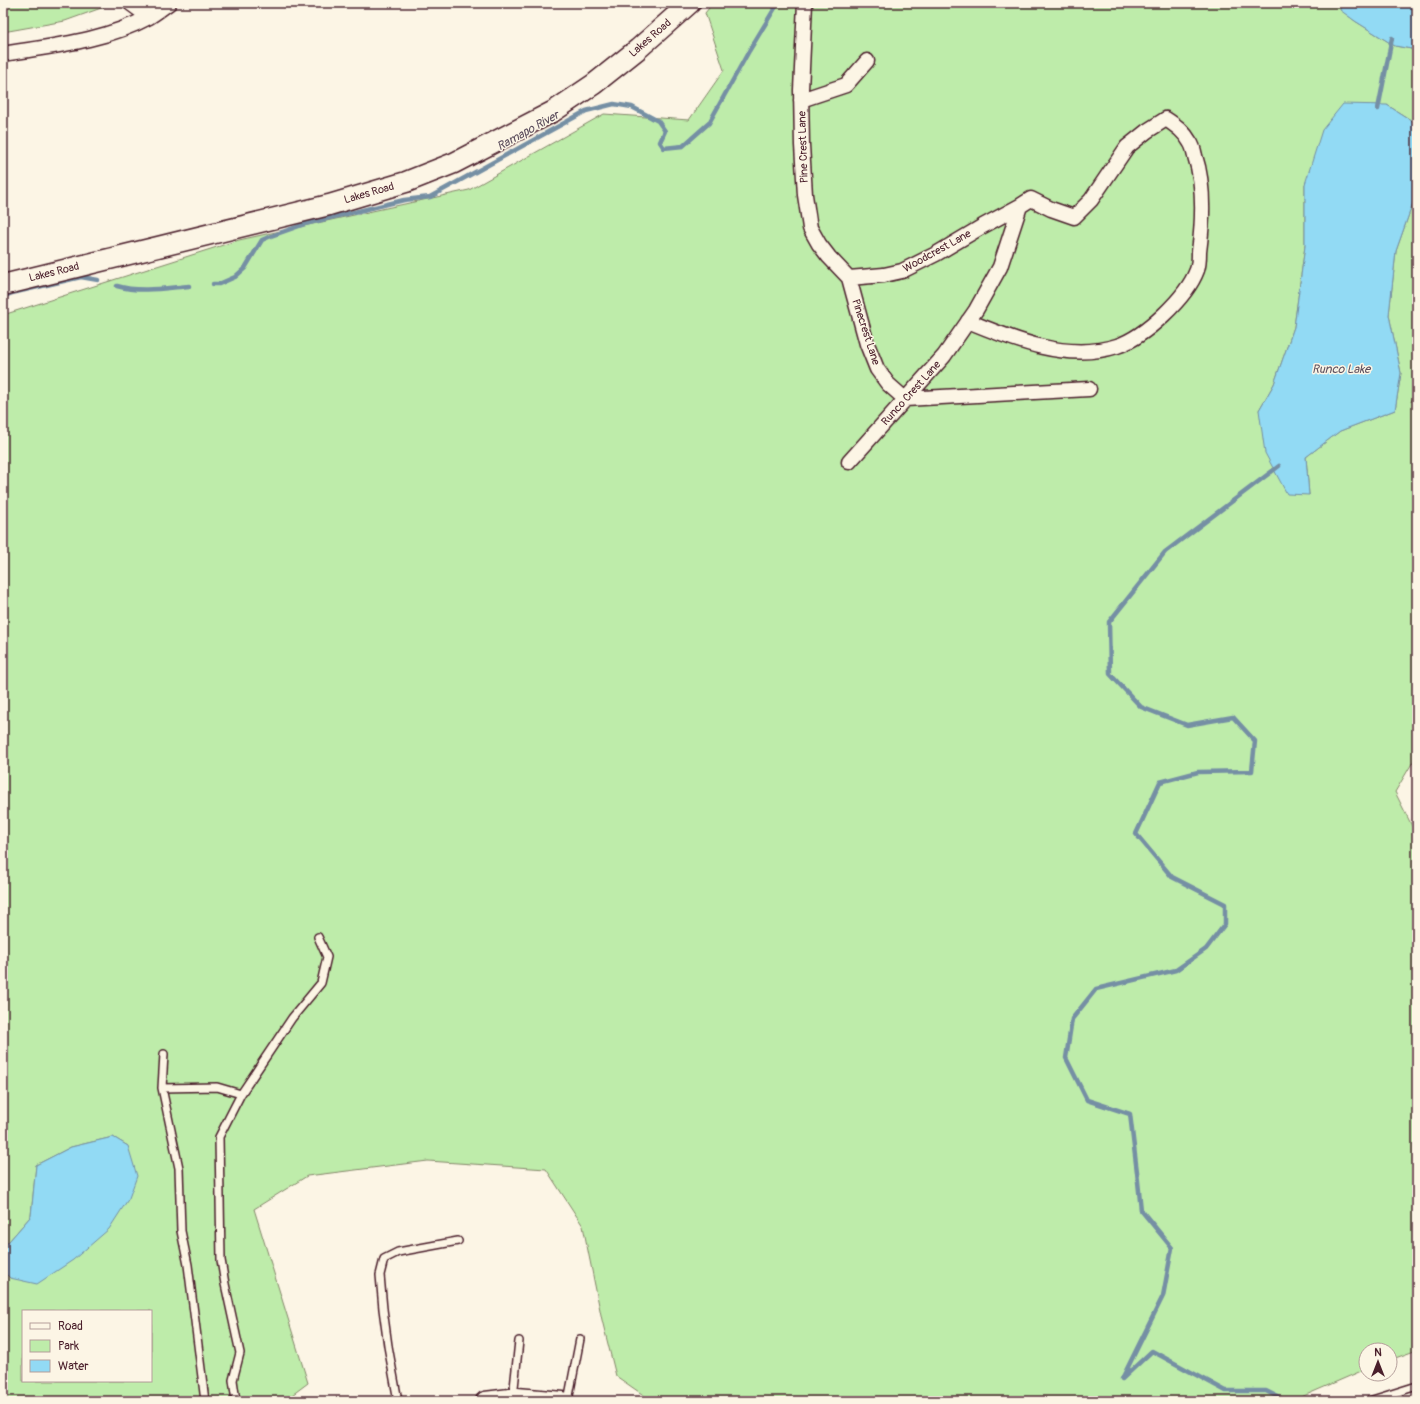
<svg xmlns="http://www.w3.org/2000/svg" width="1420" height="1404" font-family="Pangolin,sans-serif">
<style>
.green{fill:#beecaa;stroke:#84866a;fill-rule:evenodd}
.water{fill:#92daf4;stroke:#758fa4}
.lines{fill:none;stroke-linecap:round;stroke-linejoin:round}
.stream{stroke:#758fa4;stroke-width:4.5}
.service-casing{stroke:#4a1f2b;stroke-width:10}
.minor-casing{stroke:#4a1f2b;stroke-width:17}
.tertiary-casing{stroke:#4a1f2b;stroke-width:21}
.secondary-casing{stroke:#4a1f2b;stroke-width:23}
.service{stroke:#fcf5e5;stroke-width:7}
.minor{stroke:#fcf5e5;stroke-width:14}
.tertiary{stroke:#fcf5e5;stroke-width:18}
.secondary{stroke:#fcf5e5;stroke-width:20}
.labels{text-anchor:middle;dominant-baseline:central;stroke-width:3;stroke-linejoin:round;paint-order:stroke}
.street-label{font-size:11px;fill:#4a1f2b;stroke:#fcf5e5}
.water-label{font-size:12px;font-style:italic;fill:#5c4e5d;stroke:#fcf5e5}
</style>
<rect width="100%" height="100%" fill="#fcf5e5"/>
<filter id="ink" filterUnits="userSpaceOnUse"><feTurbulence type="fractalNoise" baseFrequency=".025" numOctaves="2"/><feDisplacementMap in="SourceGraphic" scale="8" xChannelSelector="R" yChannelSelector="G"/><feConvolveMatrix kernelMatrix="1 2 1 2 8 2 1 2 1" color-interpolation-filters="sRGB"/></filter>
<g filter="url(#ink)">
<!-- green -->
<path class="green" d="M3 3H107L104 7 65 21 3 32Z
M713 3H1341V10L1355 21 1395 46 1417 50V124L1387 105 1305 184V246L1294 327 1274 384 1259 410 1309 495 1306 457 1340 431 1395 410 1401 373 1389 315 1396 251 1415 197 1417 177V388L1411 402 1417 391V755L1395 792 1417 836V1350L1390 1360V1350H1366V1369L1292 1401H652L616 1376 602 1320 583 1226 546 1169 428 1161 307 1176 254 1209 308 1383 284 1401H3V1271L10 1278 128 1146 113 1137 71 1147 36 1165 31 1216 3 1248V315L239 240 469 190 604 114 689 120 724 70 705 13ZM23 1311H151V1381H23Z"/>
<!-- water -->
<path class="water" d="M1341 3H1417V50L1395 46 1355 21 1340 10Z
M1343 104 1387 105 1417 124V177L1415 197 1396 251 1389 315 1401 373 1395 410 1340 431 1306 457 1309 495 1287 494 1265 453 1259 410 1274 384 1294 327 1305 246V184L1322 130Z
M113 1137 128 1146 137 1176 129 1198 109 1229 73 1260 37 1284 10 1278 3 1271V1248L31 1216 36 1165 71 1147Z"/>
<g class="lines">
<!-- stream -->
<path class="stream" d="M1378 109 1392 38
M213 284H219L235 277 245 268 262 240 271 236 305 224 404 200 430 197 586 111 614 104 632 107 658 121 665 131 660 142 664 148 683 146 709 123 749 51 778 3
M117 286C140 293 166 288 189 286
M3 297 12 293 81 277 98 280
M1279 466 1165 552 1109 622 1110 674 1141 707 1187 725 1233 717 1255 741 1252 771 1198 772 1160 782 1136 834 1172 877 1225 904V924L1206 949 1176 970 1096 989 1072 1019 1066 1058 1087 1100 1130 1114 1137 1172 1141 1210 1172 1248 1163 1296 1122 1379 1152 1351 1226 1391H1266L1286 1401"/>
<!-- service casing -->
<g class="service-casing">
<path id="service" d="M164 1054 162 1088 179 1168 181 1231 188 1265 205 1401
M162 1088 217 1087 241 1094
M513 1397 519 1341
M236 1401 233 1380 240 1353 225 1284 221 1260 219 1137 241 1094 292 1018 321 983 327 957 318 937
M398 1401 388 1346 383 1309 380 1275 384 1259 398 1252 458 1241
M568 1401 580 1339
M1369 1401 1417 1386"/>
</g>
<!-- minor casing -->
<g class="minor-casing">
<path id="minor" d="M130 3 149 17
M805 3 801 90 802 145 805 195 810 228 819 244 829 257 849 278 867 344 877 369 888 384 905 399 1089 389
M3 54C52 46 105 41 149 17 156 13 162 8 169 3
M801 100 846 85 867 61
M849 278 884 275 902 271 936 254 983 226 1020 206
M849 462 944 356 976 310 1000 267 1020 206 1031 199 1051 209 1074 217 1091 200 1127 147 1147 131 1166 119C1176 126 1184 131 1190 142 1193 146 1194 151 1195 156 1205 186 1203 221 1199 252 1199 258 1199 265 1197 270 1187 297 1145 337 1117 346 1067 362 1014 340 968 321"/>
</g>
<!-- tertiary casing -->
<g class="tertiary-casing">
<path id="tertiary" d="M485 1401 517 1397 563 1401"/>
</g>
<!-- secondary casing -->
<g class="secondary-casing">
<path id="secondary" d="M3 285 329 205 406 182 454 163 554 111 594 84 638 49 690 3"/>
</g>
<!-- service -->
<use href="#service" class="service"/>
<!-- minor -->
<use href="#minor" class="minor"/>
<!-- tertiary -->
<use href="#tertiary" class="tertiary"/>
<!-- secondary -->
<use href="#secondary" class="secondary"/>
</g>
</g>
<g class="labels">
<!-- street labels -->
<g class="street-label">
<text transform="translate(650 38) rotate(-41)">Lakes Road</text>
<text transform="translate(803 147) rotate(-92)">Pine Crest Lane</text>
<text transform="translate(369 193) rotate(-16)">Lakes Road</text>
<text transform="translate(937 251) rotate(-29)">Woodcrest Lane</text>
<text transform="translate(54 272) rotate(-14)">Lakes Road</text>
<text transform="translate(866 332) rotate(72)">Pinecrest Lane</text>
<text transform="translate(911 393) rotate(-48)">Runco Crest Lane</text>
</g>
<!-- water labels -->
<g class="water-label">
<text transform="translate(528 131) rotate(-29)">Ramapo River</text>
<text x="1341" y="369">Runco Lake</text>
</g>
</g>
<!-- margin -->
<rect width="1420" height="1404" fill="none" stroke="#fcf5e5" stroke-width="16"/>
<rect x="8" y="8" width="1404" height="1388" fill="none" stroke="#4a1f2b" stroke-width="1.5" filter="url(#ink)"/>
<!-- legend -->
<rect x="22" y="1310" width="130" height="72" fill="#fcf5e5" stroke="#b59f9b"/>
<rect x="30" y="1323" width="20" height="6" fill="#fcf5e5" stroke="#b59f9b"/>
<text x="58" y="1330" font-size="12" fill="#4a1f2b">Road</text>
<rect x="30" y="1340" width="20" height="12" fill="#beecaa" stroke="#b59f9b"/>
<text x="58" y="1350" font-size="12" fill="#4a1f2b">Park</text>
<rect x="30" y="1360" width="20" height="12" fill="#92daf4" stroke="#b59f9b"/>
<text x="58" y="1370" font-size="12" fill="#4a1f2b">Water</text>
<!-- north arrow -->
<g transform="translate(1378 1362)"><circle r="19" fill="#fcf5e5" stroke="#b59f9b"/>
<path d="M0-3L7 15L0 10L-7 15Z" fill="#4a1f2b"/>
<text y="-6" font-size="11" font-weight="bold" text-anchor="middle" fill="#4a1f2b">N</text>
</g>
</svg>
